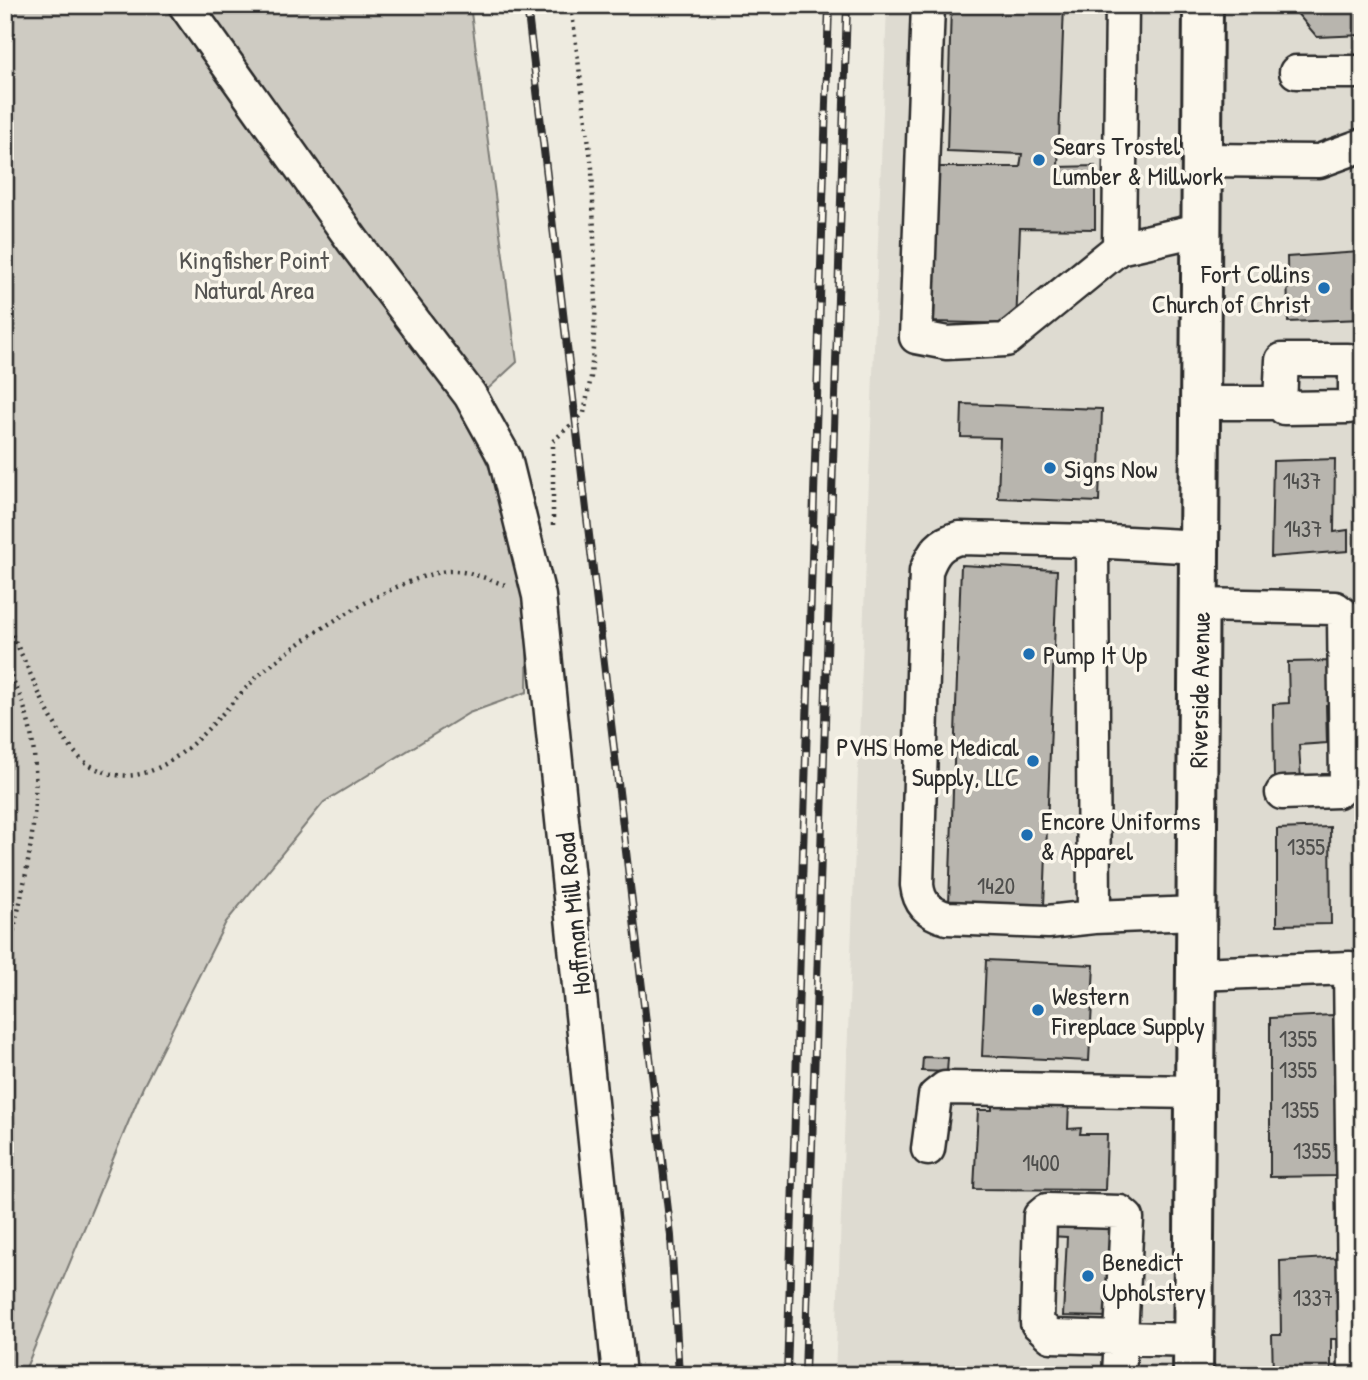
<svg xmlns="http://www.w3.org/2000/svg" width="1368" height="1380" font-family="'Patrick Hand',sans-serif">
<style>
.built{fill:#dedbd1}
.green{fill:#cecbc2;stroke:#7c7b76;stroke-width:2}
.building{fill:#b8b5ae;stroke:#2b2b2b;stroke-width:2}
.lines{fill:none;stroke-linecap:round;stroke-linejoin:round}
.minor-casing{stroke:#2b2b2b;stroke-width:37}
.major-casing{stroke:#2b2b2b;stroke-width:44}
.path{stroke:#2b2b2b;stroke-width:4.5;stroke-dasharray:2 5;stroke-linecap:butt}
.minor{stroke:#fbf7ec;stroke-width:32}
.major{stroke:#fbf7ec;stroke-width:38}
.rail-casing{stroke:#2b2b2b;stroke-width:8}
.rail{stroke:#fbf7ec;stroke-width:5;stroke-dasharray:16;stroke-linecap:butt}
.poi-dot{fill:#1f6fb2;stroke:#fbf7ec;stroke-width:2.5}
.labels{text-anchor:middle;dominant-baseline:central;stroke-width:7;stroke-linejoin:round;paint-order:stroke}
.number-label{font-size:23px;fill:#4e4e4c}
.poi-label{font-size:26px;fill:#2b2b2b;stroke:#fbf7ec;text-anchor:start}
.park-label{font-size:26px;fill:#545351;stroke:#fbf7ec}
.street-label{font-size:26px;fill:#2b2b2b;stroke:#fbf7ec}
</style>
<rect width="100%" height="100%" fill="#eeebe0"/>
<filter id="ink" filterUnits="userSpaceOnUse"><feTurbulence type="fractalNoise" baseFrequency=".0143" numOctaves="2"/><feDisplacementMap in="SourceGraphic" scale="14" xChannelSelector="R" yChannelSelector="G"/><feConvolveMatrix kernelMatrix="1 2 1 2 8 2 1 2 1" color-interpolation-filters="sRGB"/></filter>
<g filter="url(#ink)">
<!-- built -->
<path class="built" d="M887 5H1363V1375H835Z"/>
<!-- green -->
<path class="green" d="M5 5H470L517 362 464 411 507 508 528 605 527 692 469 713 324 802 226 922 143 1087 23 1375H5Z"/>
<!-- building -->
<path class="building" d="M951 5H1064L1058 167 1095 166V229L1020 228 1016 324 934 322 938 167H1020L1022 154 947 151Z
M1290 5H1363V35L1317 37Z
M1360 252 1362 319 1288 322 1287 257Z
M962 404 1102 409 1099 502 998 498 1000 438 961 437Z
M1335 459 1334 532 1348 530V551L1271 557 1273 461Z
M961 565 1057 570 1044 906 949 904Z
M1336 661 1338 705H1326L1327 743 1299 745 1301 780 1274 781 1273 704 1289 703 1288 662Z
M1330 827 1331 924 1277 925V829Z
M986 960 1094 965 1089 1061 982 1056Z
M1333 1015 1337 1176 1270 1177V1018Z
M923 1057 948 1058 947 1072 922 1071Z
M992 1100 1069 1102 1068 1129 1081 1128 1080 1134H1107L1105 1190 974 1189 978 1110H992Z
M1051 1224 1112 1227 1109 1317 1063 1316 1067 1237 1049 1236Z
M1344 1257 1346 1339H1331V1375H1273L1272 1335H1281L1280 1261Z"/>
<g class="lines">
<!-- minor casing -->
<g class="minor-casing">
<path id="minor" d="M185 5 353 241 470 395 505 458 539 596 619 1375
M928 5 916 337 947 343 1006 340 1119 248 1203 229
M1296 72H1363
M1203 160 1319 161 1363 145
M1119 248 1122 5
M1201 403H1280L1282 360H1348L1355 363V401L1349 407 1284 408 1280 403
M1092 541 959 538C940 543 933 552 926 571L917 885C919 904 929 913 947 918L1048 922 1094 917
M1200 605 1335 608 1344 615 1346 785 1338 791 1282 793
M1196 913 1094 917 1092 541 1200 547
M1196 974 1350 968 1355 1375
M928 1149 935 1096 945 1088 1195 1092
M1119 1375 1127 1218 1120 1212 1047 1210 1040 1216 1037 1323 1051 1336 1193 1340"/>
</g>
<!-- major casing -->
<g class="major-casing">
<path id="major" d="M1193 1375 1203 5"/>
</g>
<!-- path -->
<path class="path" d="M553 525V441L584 413 591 377 596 305 592 168 571 5
M5 623C31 666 44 720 79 757 85 763 94 768 102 771 164 795 214 719 252 682 263 671 276 661 288 652 323 625 405 575 448 571 469 570 489 580 509 586
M5 663C12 678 19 692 24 707 51 786 24 888 5 965"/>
<!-- minor -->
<use href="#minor" class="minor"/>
<!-- major -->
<use href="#major" class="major"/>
<!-- rail casing -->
<g class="rail-casing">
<path id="rail" d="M527 5 671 1236 679 1375
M787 1375 829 5
M805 1375 847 5"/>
</g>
<!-- rail -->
<use href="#rail" class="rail"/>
</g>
</g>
<!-- markers -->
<g class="poi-dot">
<circle cx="1039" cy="160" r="7"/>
<circle cx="1324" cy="288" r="7"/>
<circle cx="1050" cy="468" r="7"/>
<circle cx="1029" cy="654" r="7"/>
<circle cx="1033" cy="761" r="7"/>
<circle cx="1027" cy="835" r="7"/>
<circle cx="1038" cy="1010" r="7"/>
<circle cx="1088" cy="1276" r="7"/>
</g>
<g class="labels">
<!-- number labels -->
<g class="number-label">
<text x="1302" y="480">1437</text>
<text x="1303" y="528">1437</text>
<text x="1306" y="846">1355</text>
<text x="996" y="885">1420</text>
<text x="1298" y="1038">1355</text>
<text x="1298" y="1069">1355</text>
<text x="1300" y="1109">1355</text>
<text x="1312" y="1150">1355</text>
<text x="1041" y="1162">1400</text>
<text x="1313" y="1297">1337</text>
</g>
<!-- poi labels -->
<g class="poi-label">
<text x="1053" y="145">Sears Trostel<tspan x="1053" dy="30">Lumber &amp; Millwork</tspan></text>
<text x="1310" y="273" text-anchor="end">Fort Collins<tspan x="1310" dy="30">Church of Christ</tspan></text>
<text x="1064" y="468">Signs Now</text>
<text x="1043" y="654">Pump It Up</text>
<text x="1019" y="746" text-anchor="end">PVHS Home Medical<tspan x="1019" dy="30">Supply, LLC</tspan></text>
<text x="1041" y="820">Encore Uniforms<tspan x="1041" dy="30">&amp; Apparel</tspan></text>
<text x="1052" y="995">Western<tspan x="1052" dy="30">Fireplace Supply</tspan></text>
<text x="1102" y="1261">Benedict<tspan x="1102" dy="30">Upholstery</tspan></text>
</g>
<!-- park labels -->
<g class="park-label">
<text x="254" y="259">Kingfisher Point<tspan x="254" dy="30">Natural Area</tspan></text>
</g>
<!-- street labels -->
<g class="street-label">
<text transform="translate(1199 690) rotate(-89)">Riverside Avenue</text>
<text transform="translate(573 914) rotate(-96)">Hoffman Mill Road</text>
</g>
</g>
<!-- margin -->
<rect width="1368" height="1380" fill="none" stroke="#fbf7ec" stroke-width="28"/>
<rect x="14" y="14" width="1340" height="1352" fill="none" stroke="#2b2b2b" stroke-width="2.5" filter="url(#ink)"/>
</svg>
